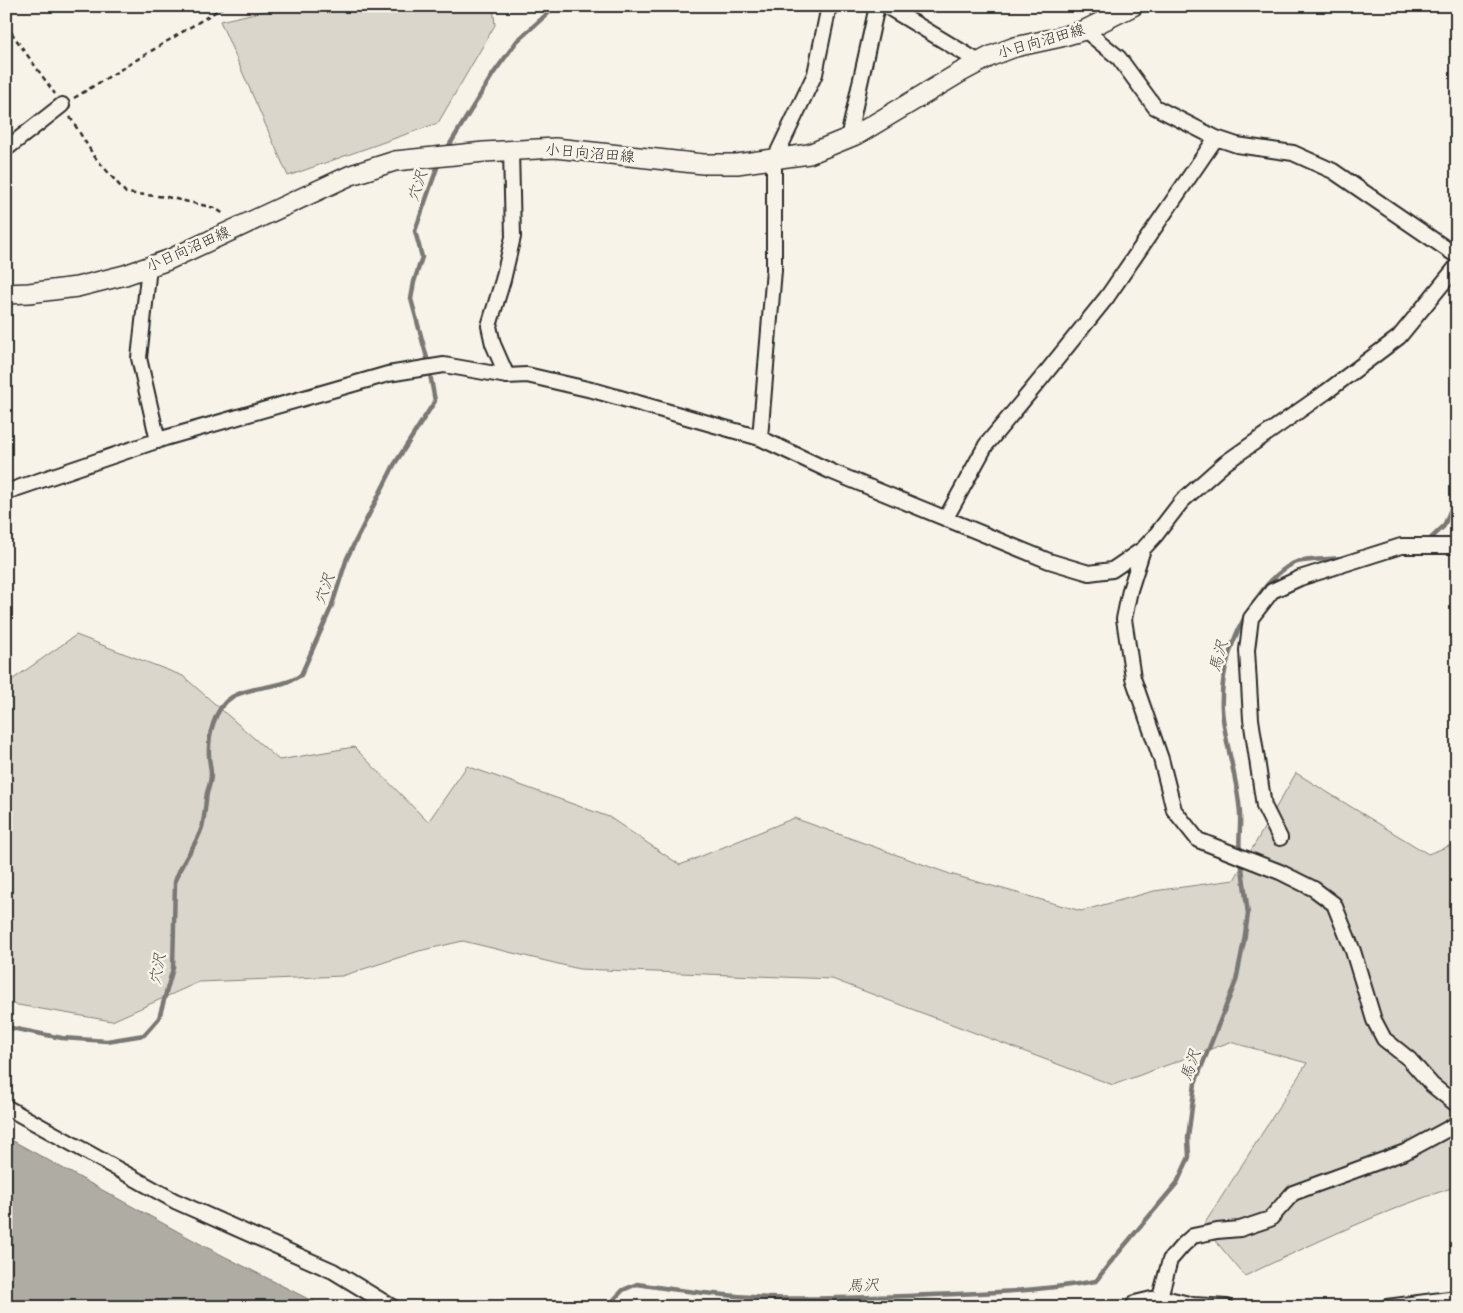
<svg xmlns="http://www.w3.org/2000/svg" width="1463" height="1313" font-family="Itim,'Klee One',sans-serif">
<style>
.green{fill:#dad6cc;stroke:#82807c}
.water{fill:#afaca4;stroke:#7a7874}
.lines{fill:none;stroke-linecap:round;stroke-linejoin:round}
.stream{stroke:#7a7874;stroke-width:4.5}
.street-casing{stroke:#2b2b2b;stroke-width:18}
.secondary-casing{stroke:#2b2b2b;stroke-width:22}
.path{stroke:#2b2b2b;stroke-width:2.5;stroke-dasharray:5 4;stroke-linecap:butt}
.street{stroke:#f7f3e8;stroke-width:14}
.secondary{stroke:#f7f3e8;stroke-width:19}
.labels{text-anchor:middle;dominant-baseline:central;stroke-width:5;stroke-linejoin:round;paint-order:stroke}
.street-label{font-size:15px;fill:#2b2b2b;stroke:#f7f3e8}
.water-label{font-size:16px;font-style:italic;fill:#53524f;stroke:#f7f3e8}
</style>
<rect width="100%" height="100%" fill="#f7f3e8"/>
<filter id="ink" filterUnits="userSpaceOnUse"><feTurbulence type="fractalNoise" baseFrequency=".02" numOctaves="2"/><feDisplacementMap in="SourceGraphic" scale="10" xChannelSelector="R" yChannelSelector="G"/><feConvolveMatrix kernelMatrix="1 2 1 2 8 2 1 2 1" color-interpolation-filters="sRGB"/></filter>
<g filter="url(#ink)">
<!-- green -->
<path class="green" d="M286 6H493L495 25 438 123 288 176 220 21Z
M76 635 183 676 279 760 354 747 428 822 467 766 609 817 680 865 794 818 950 874 1081 911 1154 891 1234 880 1296 773 1428 854 1457 843V1186C1384 1210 1314 1243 1245 1276L1203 1226 1307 1063 1230 1042 1113 1085 832 979 579 969 463 941 419 951 342 976 199 982 112 1021 6 1003V684Z"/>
<!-- water -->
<path class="water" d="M6 1137 206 1247 324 1307H6Z"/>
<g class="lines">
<!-- stream -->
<path class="stream" d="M447 149 493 74 517 41 556 6
M1426 543 1444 526 1452 506 1457 481
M1240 852C1238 840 1241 827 1240 814 1238 779 1225 745 1222 710 1220 673 1232 636 1252 605 1263 589 1276 572 1294 563 1304 559 1331 559 1343 558
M6 1027 62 1038 107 1041 144 1035 159 1018 173 968 175 882C180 863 196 847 202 827 205 816 205 805 207 793 209 787 211 781 211 774 211 768 209 762 209 755 208 736 214 708 232 697 253 685 281 689 301 675L331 608 347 558 394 465 435 401 427 358 411 299 414 282 422 257 415 231 439 162
M607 1307 623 1290 637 1284C680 1291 725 1296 769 1298 815 1300 861 1297 907 1296 970 1294 1034 1292 1096 1281L1109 1264 1177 1183 1189 1157 1188 1138 1195 1083 1236 981 1244 941 1248 914 1241 860"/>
<!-- street casing -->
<g class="street-casing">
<path id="street" d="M886 6 979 62
M1085 30 1119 58 1155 107 1216 138 1237 145 1293 153 1333 171 1457 256
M848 138 877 6
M6 149 62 105
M149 267 139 358 158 441
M507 376 493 344 489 326 503 280 513 237 511 150
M760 438 774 270V160L815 74 829 6
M6 492 165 438 388 374 444 365 507 376 527 375 596 391 760 438 830 471 1049 561 1089 573 1112 570 1143 549 1155 536 1182 501 1225 463 1326 392 1399 337 1457 266
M946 518 986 445 1040 380 1107 297 1216 138
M1143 549 1130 590 1124 619 1133 678 1161 759 1174 810 1198 840 1280 872 1314 889 1334 904 1353 951 1374 1020 1384 1039 1409 1059 1432 1085 1457 1105
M1280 838 1264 806 1251 719 1247 650 1251 618 1272 591 1300 578 1401 546H1457
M6 1107 175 1201 333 1271 392 1307
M1160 1297 1170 1260 1183 1245 1193 1236 1217 1231 1240 1229 1270 1219 1293 1193 1405 1152 1457 1124
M1133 1307 1135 1303 1160 1297 1193 1305 1227 1307
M1387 1307 1457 1298"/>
</g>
<!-- secondary casing -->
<g class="secondary-casing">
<path id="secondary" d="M6 294 29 293 77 287 125 275 168 260 351 175 395 161 484 152 555 148 703 164H737L809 154 858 134 961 72 991 56 1015 47 1061 37 1085 30 1133 6"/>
</g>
<!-- path -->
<path class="path" d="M6 25 55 94
M74 98 225 6
M70 117 94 156 126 193 167 197 215 208 225 215"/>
<!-- street -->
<use href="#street" class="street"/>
<!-- secondary -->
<use href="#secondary" class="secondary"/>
</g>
</g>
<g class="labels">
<!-- street labels -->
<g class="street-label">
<text transform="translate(1041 41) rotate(-16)">小日向沼田線</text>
<text transform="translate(590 153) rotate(5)">小日向沼田線</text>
<text transform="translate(188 249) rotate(-24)">小日向沼田線</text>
</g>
<!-- water labels -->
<g class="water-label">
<text transform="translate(417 186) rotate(-72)">穴沢</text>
<text transform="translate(324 589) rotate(-71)">穴沢</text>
<text transform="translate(1218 656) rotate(-74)">馬沢</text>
<text transform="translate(157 969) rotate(-80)">穴沢</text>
<text transform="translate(1190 1065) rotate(-71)">馬沢</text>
<text transform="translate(863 1285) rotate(-2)">馬沢</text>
</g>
</g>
<!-- margin -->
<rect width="1463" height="1313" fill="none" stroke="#f7f3e8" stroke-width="25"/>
<rect x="12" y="12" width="1438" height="1288" fill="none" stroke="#2b2b2b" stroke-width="2" filter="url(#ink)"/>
</svg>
